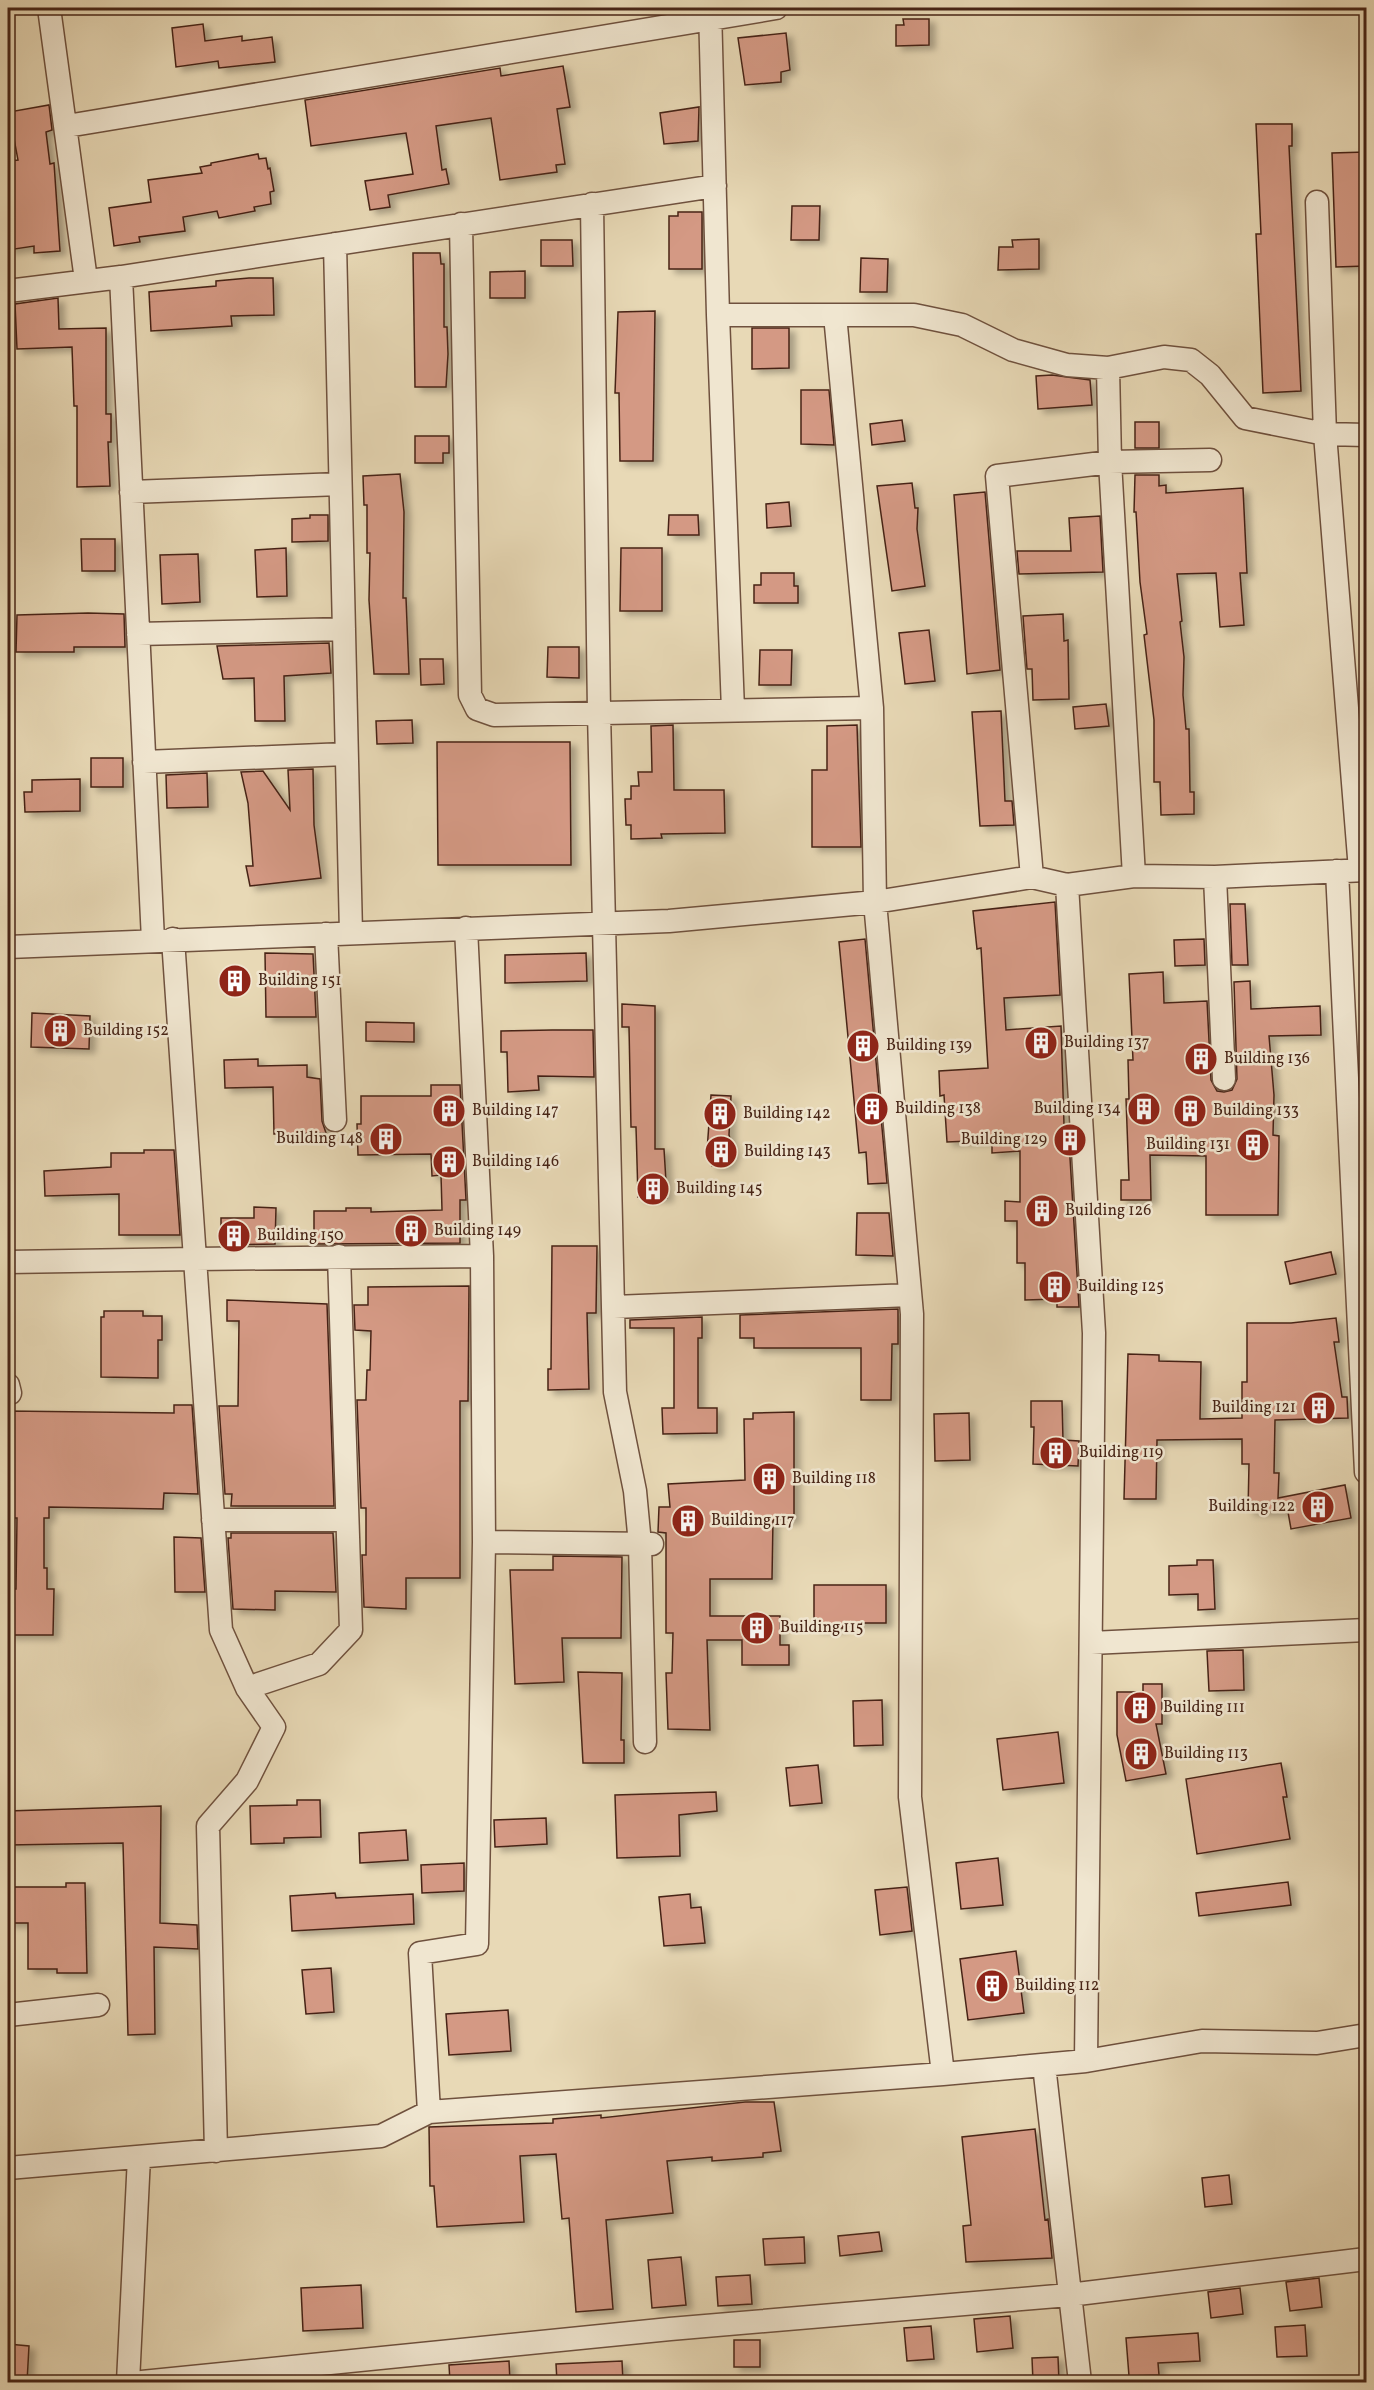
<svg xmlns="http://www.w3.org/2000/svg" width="1374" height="2390" font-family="Vollkorn,serif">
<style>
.building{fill:#d49984;stroke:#472416;stroke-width:1.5;filter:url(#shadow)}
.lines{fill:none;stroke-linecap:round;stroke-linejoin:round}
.minor-casing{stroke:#6f513e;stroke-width:25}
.minor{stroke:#f0e6d0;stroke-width:22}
.labels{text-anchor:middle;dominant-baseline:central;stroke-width:5;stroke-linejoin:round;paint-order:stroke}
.poi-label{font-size:16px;fill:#472416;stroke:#f0e6d0;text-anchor:start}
</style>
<defs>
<filter id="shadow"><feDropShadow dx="6" dy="4" stdDeviation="3" flood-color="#0004"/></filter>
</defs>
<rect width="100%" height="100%" fill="#e8d9b6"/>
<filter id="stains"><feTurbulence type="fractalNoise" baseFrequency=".00333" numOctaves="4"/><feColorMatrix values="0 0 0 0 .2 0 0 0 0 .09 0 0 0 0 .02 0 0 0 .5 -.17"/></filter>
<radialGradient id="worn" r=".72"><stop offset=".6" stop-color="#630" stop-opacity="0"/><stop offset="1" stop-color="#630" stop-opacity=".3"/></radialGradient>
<!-- building -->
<path class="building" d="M903 19H929V45L896 46V25H904Z
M203 24 205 41 242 36V41L272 37 275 62 219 68 218 61 176 67 172 28Z
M786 33 790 70 781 72V82L745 85 738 38Z
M563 66 570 107 557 109 565 164 556 165 557 172 500 180 491 118 436 126 442 170 446 169 449 184 388 195 390 207 370 210 365 181 413 174 406 133 311 146 305 100 500 68 501 76Z
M49 105 52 130 46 132 50 164 54 163 60 251 34 253V246L8 250V201H14L9 161 18 160 9 112Z
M699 107 698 141 664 144 660 113Z
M1256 124H1292V146H1289L1301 391 1263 393 1256 234H1261Z
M1366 152V266L1336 267 1332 153Z
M258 154 259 159 266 158 268 169 270 168 274 191 270 192 271 204 254 207 255 211 219 218 217 211 183 217 185 231 139 237 140 242 114 246 109 208 151 202 148 180 202 173 200 167 211 165V163Z
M792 206H820L819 240H791Z
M678 212H702V269H669V216H678Z
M1039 239V269L998 270 999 247H1013L1012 240Z
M541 240H572L573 266H541Z
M413 253H440L441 264H444V327H447L448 354 446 387H415Z
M861 258 888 259 887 292H860Z
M525 271V298H490V272Z
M249 278H273L274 315 231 316 232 326 151 331 149 292 216 286V281Z
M58 298 59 329 106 328V414H111V442H108L110 486 77 487V406H74L72 347 17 349 15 304Z
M655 311 653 461H620L619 393H615L618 312Z
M752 328H789V368L752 369Z
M1052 375 1090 380 1092 405 1038 409 1036 376Z
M801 390H829L834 445 801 444Z
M902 420 905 441 872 445 870 424Z
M1135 422H1159V448H1135Z
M415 436H449V453H443V463H415Z
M400 474 404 512 403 598H406L409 674H374L369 600 370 553H367V505H364L363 476Z
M1135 475H1159V486L1166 485V493L1243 488 1247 573H1240L1244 625 1220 627 1216 573 1177 574 1182 621 1180 622 1184 657 1183 695 1186 729H1189L1190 792H1194V814L1161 815 1160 782H1154V720L1144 635 1147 634 1140 582 1136 512H1134Z
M912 483 915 508H918L917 529 925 586 892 591 877 486Z
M985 492 1000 670 967 674 954 495Z
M789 502 791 526 767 528 766 504Z
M310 515H328V541L292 542V519L310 518Z
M669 515H698L699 535H668Z
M1100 516 1103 572 1019 574 1017 551H1071L1069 518Z
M81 539H115V571H82Z
M286 548 287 596 257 597 255 550Z
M621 548H662V611H620Z
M198 554 200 602 162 604 160 555Z
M761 573H794V586H798V603H754V585H761Z
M88 613 124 614 125 647H74V652H16L17 615Z
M1063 614 1064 641 1068 640 1069 699 1033 700 1032 669H1027L1023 616Z
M929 630 935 681 905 684 899 633Z
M329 643 331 673 284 676 285 721H255L254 678 223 679 217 646Z
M548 647H579V678L547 677Z
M760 650H792L791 685H759Z
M420 659H443L444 684 421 685Z
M1106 704 1109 726 1075 729 1073 707Z
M1001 711 1005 801H1012L1014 825 980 826 972 712Z
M412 720 413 743 377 744 376 721Z
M673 725 674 790H724L725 833 661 834 662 838 631 839V825H626L625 799H631V786H639L638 772H652L651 726Z
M857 725 861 847H812V770H827V726Z
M437 742H570L571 865H438Z
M91 758H123V787H91Z
M313 769 314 825 321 878 250 886 246 866H253L248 803 241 772 263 771 290 810 288 770Z
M207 773 208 807 167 808 166 775Z
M80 779V811L25 812 24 792H32V780Z
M1055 902 1060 995 1004 998 1006 1030 1061 1026 1064 1125H1068L1079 1307H1057V1299L1025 1300V1263H1017V1221H1005V1201L1020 1202V1151L992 1153V1140L947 1142 944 1095 940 1096 939 1071 988 1068 981 948 977 949 973 911Z
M1230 904H1245L1248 965H1232Z
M865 939 887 1183 868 1184 866 1152 859 1153 839 942Z
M1204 939 1205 965 1175 966 1174 940Z
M265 953 313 954 316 1017H266Z
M586 953 587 981 505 983V955Z
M1163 972 1164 1003 1207 1001 1211 1080 1217 1091 1224 1092 1232 1090 1237 1079 1234 982 1250 981 1251 1009 1320 1006 1321 1035 1269 1036 1274 1095 1273 1135 1279 1136 1278 1215H1206V1156L1150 1155 1151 1200H1121V1180H1129L1126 1099H1129L1128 1060H1133L1129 974Z
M622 1004 655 1006V1149H664L667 1198 638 1197 636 1127H631L629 1027H622Z
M32 1013 90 1016 89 1049 31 1047Z
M366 1022 414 1023V1042L366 1041Z
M552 1030H593L594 1077 538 1076 539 1090 508 1092 507 1052H501V1031Z
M258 1059V1066L307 1065V1077L320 1079 322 1121 326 1133 274 1134 273 1087 225 1088 224 1060Z
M431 1085H460L466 1200H460V1243L314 1244V1211H346V1208H371V1212L442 1210 441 1175 432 1176 431 1154 358 1155 357 1124H361V1096H431Z
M711 1095 731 1096 729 1135 734 1153 728 1166H712L707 1151Z
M144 1150H174L180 1235H119V1194L45 1196 44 1171 111 1167V1153H144Z
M254 1207 276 1208 275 1244 221 1245V1218H254Z
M857 1213H889L893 1256 856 1255Z
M552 1246H597L596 1313H587L589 1389 548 1390V1369H551Z
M1331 1252 1336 1274 1290 1284 1285 1262Z
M469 1286 468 1401H460V1578H406V1609L364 1607 362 1555H366V1508H361L357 1400H366L367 1370H370L371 1331 355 1330 354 1305H368V1287Z
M227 1300 327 1304 334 1506H231L232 1494H225L219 1406H238L239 1321H227Z
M898 1309V1344H892L891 1400H861V1348H754V1338H740V1315Z
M104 1311H143V1316H162V1340H158V1378L101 1377V1317H104Z
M702 1317V1338H698V1408H717V1433L663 1434 662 1408H674V1328H630V1320Z
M1336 1318 1339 1342H1334L1342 1397H1347L1348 1418 1275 1420 1274 1473H1279L1278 1498 1345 1485 1351 1518 1291 1529 1288 1512 1248 1511 1249 1464H1242V1439L1157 1440 1156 1499H1124L1128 1354 1159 1355V1361L1201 1362 1200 1419 1242 1418V1382H1247V1323H1291Z
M1031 1401H1062L1063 1440 1079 1441 1078 1466 1033 1464 1034 1427H1031Z
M174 1405H192L198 1494 164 1493 163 1509 49 1507V1518H44V1568H47V1589H54L53 1635H8V1589H16L17 1518H8V1411L174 1413Z
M794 1412V1520H773L772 1579H710V1616H780V1645H789V1665H742V1640H707L710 1730 668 1729 666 1673H672L673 1633H666V1533L658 1532 659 1507H670L668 1484 745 1480 744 1419H753V1413Z
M969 1413 970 1460 935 1461 934 1414Z
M231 1533H333L336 1592 275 1591V1610L233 1609 228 1538H231Z
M174 1537 201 1538 205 1592H175Z
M553 1556 622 1557 621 1638H562L564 1682 515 1684 510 1570H553Z
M1197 1560H1213L1215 1609 1198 1610V1594L1169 1595V1566L1197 1565Z
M814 1585H886V1623H843V1628H814Z
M1243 1650 1244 1690 1209 1691 1207 1651Z
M578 1672 622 1673 621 1740H624V1763H583Z
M1143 1684H1162V1724H1156L1166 1774 1126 1781 1117 1735V1692H1143Z
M882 1700 883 1745 854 1746 853 1701Z
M1058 1732 1064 1783 1003 1790 997 1739Z
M1281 1763 1287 1797H1283L1290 1839 1197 1854 1186 1779Z
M818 1765 822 1803 790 1806 786 1768Z
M716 1792 717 1811 679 1815 680 1856 617 1858 615 1795Z
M297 1800H320L321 1837 284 1838V1843L251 1844 250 1806 297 1805Z
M161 1806 160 1923 197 1925 198 1949 154 1947 155 2034 128 2035 123 1843 8 1845V1811Z
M546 1818 547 1844 495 1847 494 1820Z
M406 1830 408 1860 360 1863 359 1833Z
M998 1858 1003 1905 961 1909 956 1863Z
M464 1863V1891L422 1893 421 1865Z
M1288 1882 1291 1905 1199 1916 1196 1893Z
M66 1883H85L87 1973H57V1969H28V1923H8V1887H66Z
M907 1887 912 1931 880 1935 875 1890Z
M335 1893 336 1898 413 1894 414 1924 292 1931 290 1896Z
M690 1894 691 1908 701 1907 705 1943 664 1946 659 1897Z
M1016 1951 1024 2013 968 2020 960 1959Z
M331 1968 334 2012 306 2014 302 1970Z
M508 2010 511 2051 449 2055 446 2014Z
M745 2102H774L781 2151 763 2153V2157L712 2161V2157L667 2161 673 2213 606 2220 613 2309 576 2312 569 2218 562 2219 556 2154 520 2156 524 2222 437 2227 434 2186H430L429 2127 553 2123V2119L601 2115V2118Z
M1035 2129 1045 2220 1048 2219 1052 2258 966 2262 963 2226 971 2225 962 2137Z
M1229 2175 1232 2204 1205 2207 1202 2178Z
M879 2232 882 2251 840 2256 838 2236Z
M804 2237 805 2263 765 2265 763 2239Z
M681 2257 686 2305 652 2308 648 2260Z
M750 2275 752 2304 718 2306 716 2277Z
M1319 2278 1322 2307 1290 2311 1286 2282Z
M361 2285 363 2328 303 2331 301 2288Z
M1240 2288 1243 2314 1211 2318 1208 2292Z
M1010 2316 1013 2348 977 2352 974 2319Z
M1305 2325 1307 2356 1277 2357 1275 2327Z
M931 2326 934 2359 907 2361 904 2328Z
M1198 2333 1200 2361 1158 2363 1159 2375 1129 2376 1126 2338Z
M734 2340H760V2367H734Z
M8 2344 29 2346 27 2382H8Z
M1058 2357 1059 2382H1033L1032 2358Z
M509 2361 510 2382H450L449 2365Z
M622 2361 623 2382H557L556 2364Z"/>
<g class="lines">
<!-- minor casing -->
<g class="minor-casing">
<path id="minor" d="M49 8 86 280
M710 8 718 315 733 710
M67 126 776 8
M592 204 599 712 615 1392 635 1491 640 1544 645 1742
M461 224 470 695 477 709 494 715 872 708
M335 244 351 933
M121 277 153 940
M8 291 121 277 715 186
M718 315H914L962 325 1013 350 1067 365 1108 368 1164 357 1191 360 1210 375 1245 418 1325 434 1317 202
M835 315 872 708 875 902 912 1314 910 1797 943 2074
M131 492 340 484
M138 634 344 629
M144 762 346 754
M1360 870 1325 434 1366 435
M1337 871 1366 1472
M1134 876 1110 462 1210 460
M1032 877 997 476 1110 462 1108 368
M1215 877 1224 1079
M1067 885 1094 1333 1086 2061
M326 934 335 1120
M8 947 669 921 875 902 1032 877 1067 885 1134 876 1215 877 1366 870
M8 1262 195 1259 173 939
M614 1307 910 1295
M8 1385 10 1393H8
M213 1520H347
M484 1542 652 1544
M1091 1643 1366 1630
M247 1688 319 1664 351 1630 339 1256
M8 2015 98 2005
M1044 2065 1080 2382
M429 2112 420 1953 477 1944 484 1542 482 1256
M216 2151 208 1826 247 1781 274 1727 247 1688 221 1630 195 1259 482 1256 466 928
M8 2168 381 2136 429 2112 943 2074 1086 2061 1202 2041 1317 2043 1366 2035
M128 2382 139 2157
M142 2382 670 2329 1069 2295 1366 2259"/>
</g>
<!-- minor -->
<use href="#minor" class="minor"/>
</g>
<!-- icons -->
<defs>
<g id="building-disc" transform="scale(1.725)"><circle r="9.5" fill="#8f2418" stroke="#f0e6d0"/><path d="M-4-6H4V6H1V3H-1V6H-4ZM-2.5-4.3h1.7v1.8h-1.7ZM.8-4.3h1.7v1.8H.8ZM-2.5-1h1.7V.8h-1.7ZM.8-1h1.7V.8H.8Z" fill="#fff"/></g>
</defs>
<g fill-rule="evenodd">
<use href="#building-disc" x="235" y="981"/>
<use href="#building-disc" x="60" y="1031"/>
<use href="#building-disc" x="1041" y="1043"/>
<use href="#building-disc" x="863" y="1046"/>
<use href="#building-disc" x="1201" y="1059"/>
<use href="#building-disc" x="872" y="1109"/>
<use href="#building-disc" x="1144" y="1109"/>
<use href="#building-disc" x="449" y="1111"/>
<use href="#building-disc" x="1190" y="1111"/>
<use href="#building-disc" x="720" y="1114"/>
<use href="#building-disc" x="386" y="1139"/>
<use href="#building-disc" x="1070" y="1140"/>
<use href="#building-disc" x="1253" y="1145"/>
<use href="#building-disc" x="721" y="1152"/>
<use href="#building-disc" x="449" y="1162"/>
<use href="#building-disc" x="653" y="1189"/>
<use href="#building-disc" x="1042" y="1211"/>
<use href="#building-disc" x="411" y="1231"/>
<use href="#building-disc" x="234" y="1236"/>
<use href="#building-disc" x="1055" y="1287"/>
<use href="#building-disc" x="1319" y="1408"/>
<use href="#building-disc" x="1056" y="1453"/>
<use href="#building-disc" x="769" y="1479"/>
<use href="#building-disc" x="1318" y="1507"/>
<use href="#building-disc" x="688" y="1521"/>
<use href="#building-disc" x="757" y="1628"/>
<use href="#building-disc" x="1140" y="1708"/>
<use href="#building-disc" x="1141" y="1754"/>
<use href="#building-disc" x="992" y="1986"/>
</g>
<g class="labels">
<!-- poi labels -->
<g class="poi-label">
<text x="258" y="981">Building 151</text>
<text x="83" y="1031">Building 152</text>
<text x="1064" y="1043">Building 137</text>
<text x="886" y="1046">Building 139</text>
<text x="1224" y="1059">Building 136</text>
<text x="895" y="1109">Building 138</text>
<text x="1121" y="1109" text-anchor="end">Building 134</text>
<text x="472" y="1111">Building 147</text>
<text x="1213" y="1111">Building 133</text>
<text x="743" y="1114">Building 142</text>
<text x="363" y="1139" text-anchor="end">Building 148</text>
<text x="1047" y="1140" text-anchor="end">Building 129</text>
<text x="1230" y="1145" text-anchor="end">Building 131</text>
<text x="744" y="1152">Building 143</text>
<text x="472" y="1162">Building 146</text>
<text x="676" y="1189">Building 145</text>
<text x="1065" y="1211">Building 126</text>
<text x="434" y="1231">Building 149</text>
<text x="257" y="1236">Building 150</text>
<text x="1078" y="1287">Building 125</text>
<text x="1296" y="1408" text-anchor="end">Building 121</text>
<text x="1079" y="1453">Building 119</text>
<text x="792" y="1479">Building 118</text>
<text x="1295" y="1507" text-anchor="end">Building 122</text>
<text x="711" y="1521">Building 117</text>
<text x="780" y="1628">Building 115</text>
<text x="1163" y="1708">Building 111</text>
<text x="1164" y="1754">Building 113</text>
<text x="1015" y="1986">Building 112</text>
</g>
</g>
<!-- margin -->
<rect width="1374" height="2390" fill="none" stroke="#e8d9b6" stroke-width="30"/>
<rect x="9" y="9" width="1356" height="2372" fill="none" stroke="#472416" stroke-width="3"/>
<rect x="15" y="15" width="1344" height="2360" fill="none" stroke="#472416" stroke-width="1.5"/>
<rect width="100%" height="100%" filter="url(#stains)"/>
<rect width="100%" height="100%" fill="url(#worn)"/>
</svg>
